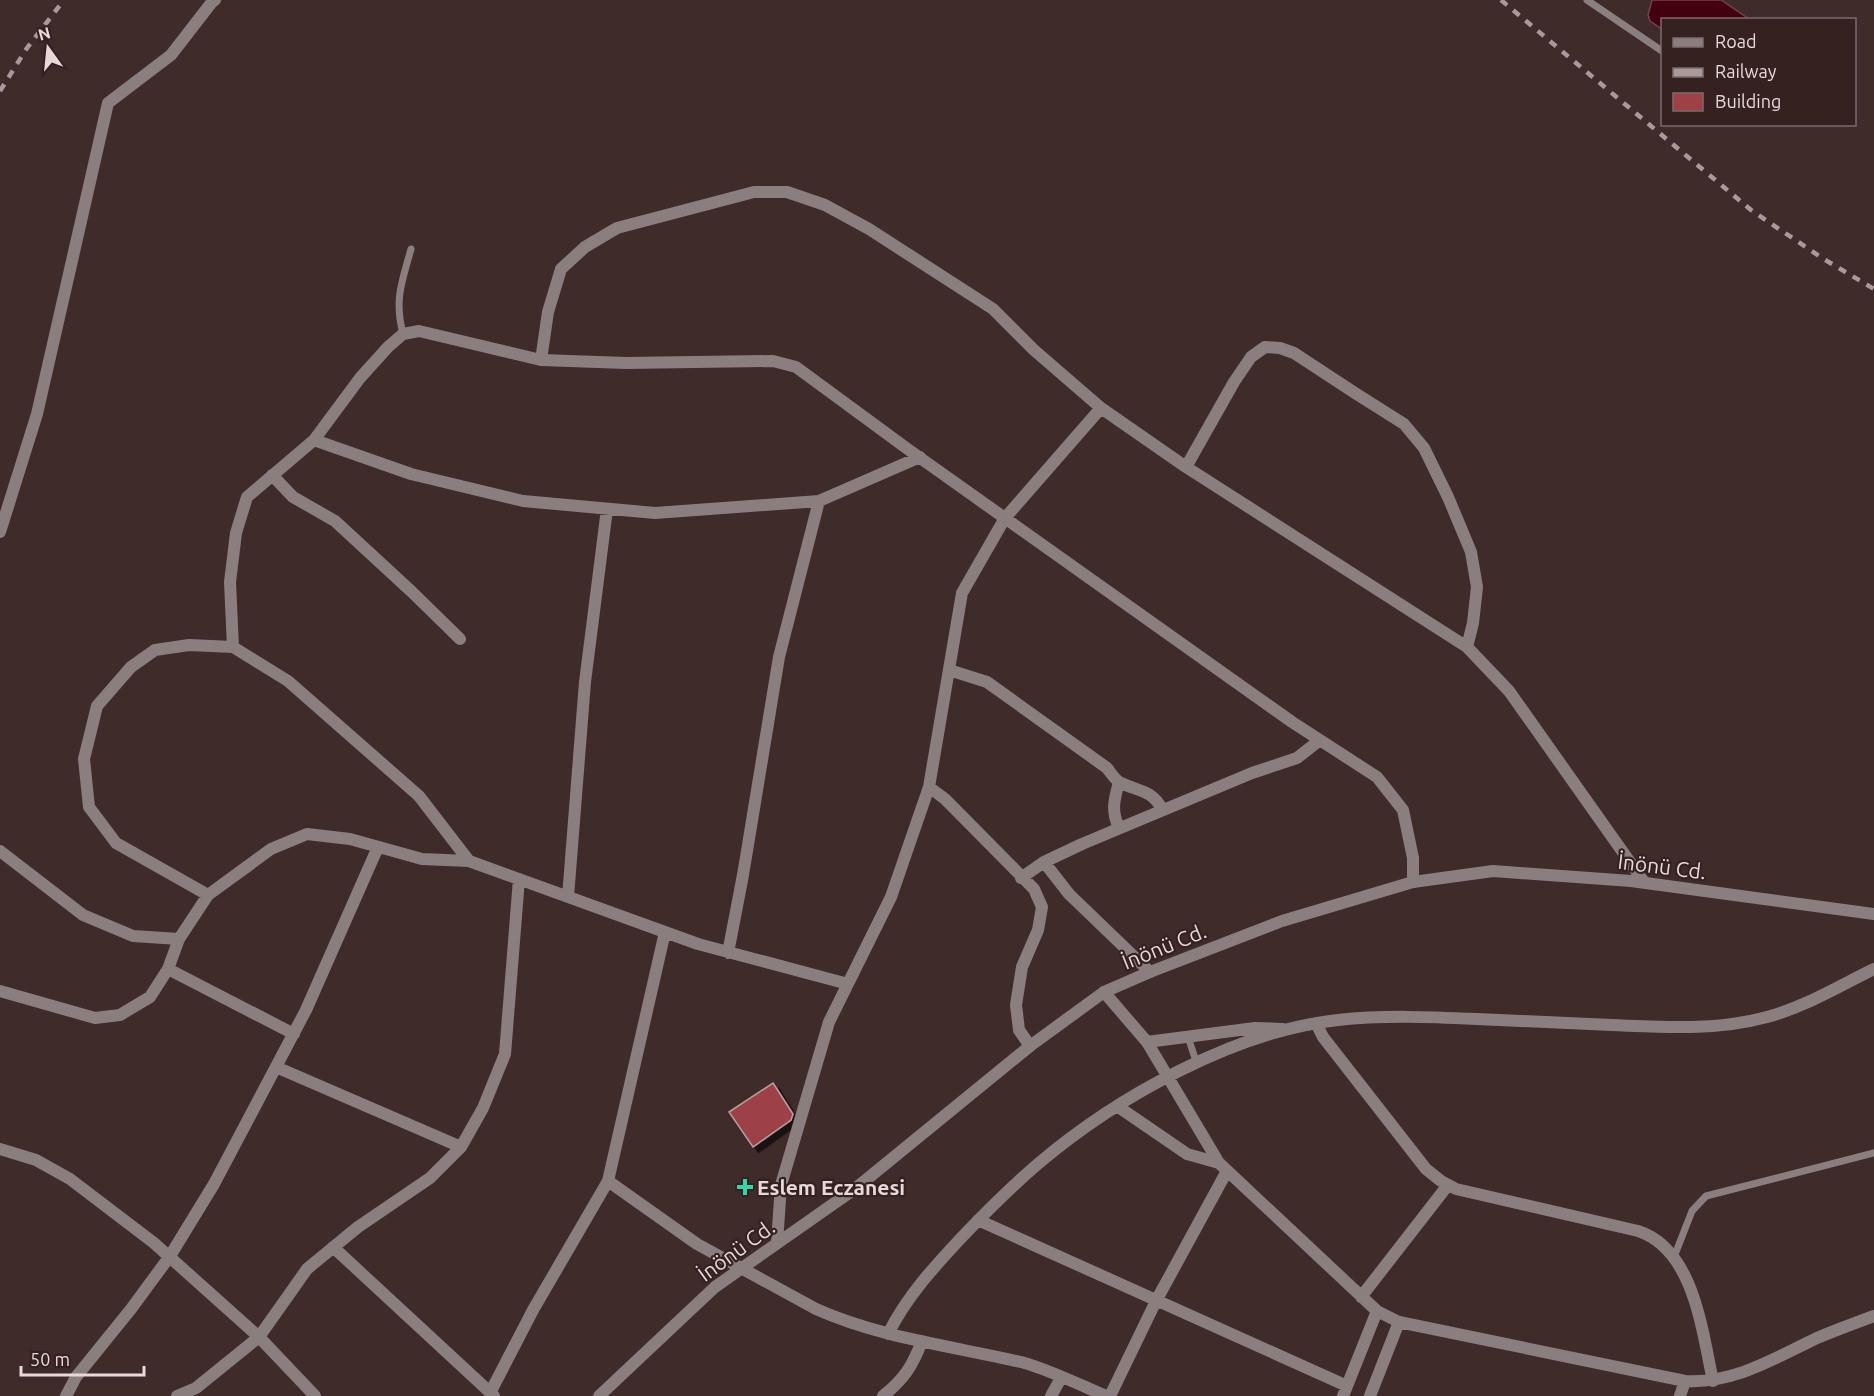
<svg xmlns="http://www.w3.org/2000/svg" width="1874" height="1396" font-family="Ubuntu,sans-serif">
<style>
.water{fill:#43000c;stroke:#74414a;stroke-width:1.5}
.building{fill:#9d4147;stroke:#ba9f9f;stroke-width:1.5;filter:url(#shadow)}
.lines{fill:none;stroke-linecap:round;stroke-linejoin:round}
.service{stroke:#8a7f7e;stroke-width:7}
.minor{stroke:#8a7f7e;stroke-width:12}
.tertiary{stroke:#8a7f7e;stroke-width:12}
.rail{stroke:#ab9999;stroke-width:4.5;stroke-dasharray:8 8;stroke-linecap:butt}
.poi-dot{fill:#36d4a7;stroke:#362121;stroke-width:2}
.labels{text-anchor:middle;dominant-baseline:central;stroke-width:4.5;stroke-linejoin:round;paint-order:stroke}
.street-label{font-size:21px;fill:#e8d9d9;stroke:#362121}
.poi-label{font-size:21px;font-weight:bold;fill:#e8d9d9;stroke:#362121;text-anchor:start}
</style>
<defs>
<filter id="shadow"><feDropShadow dx="5.5" dy="5.5" stdDeviation="0" flood-color="#0009"/></filter>
</defs>
<rect width="100%" height="100%" fill="#402b2b"/>
<!-- water -->
<path class="water" d="M1652 0H1721L1749 19 1662 20V29L1650 21 1648 15Z"/>
<!-- building -->
<path class="building" d="M773 1083 793 1114 791 1120 753 1147 729 1112Z"/>
<g class="lines">
<!-- service -->
<path class="service" d="M1587 0 1662 51
M403 334C394 299 402 282 411 249
M1188 1037 1197 1064
M1674 1257 1692 1211 1706 1196 1874 1153"/>
<!-- minor -->
<path class="minor" d="M541 360 548 312 561 269 585 247 617 228 754 192H787L825 205 869 229 993 309 1034 350 1101 408 1186 467 1467 647 1509 691 1644 882
M314 440 411 474 523 501 655 513 819 501 920 457
M1186 467 1234 382 1251 357 1265 347 1280 348 1294 353 1355 393 1404 424 1424 448 1448 497 1471 552 1477 587 1473 623 1467 647
M272 475 293 497 335 521 412 592 460 639
M0 532 37 414 108 103 171 55 212 2 215 0
M233 647 230 582 236 533 247 497 314 440 360 378 388 347 403 334 419 331 541 360 626 363 773 361 796 367 909 450 1292 722 1377 777 1403 810 1413 858V882
M949 670 987 682 1107 768C1111 773 1115 780 1121 783 1138 791 1152 790 1162 809
M1119 782C1114 800 1111 811 1119 828
M929 787 945 799 1034 889 1042 907 1038 930 1022 967 1016 1005 1019 1030 1030 1046
M0 851 83 915 133 936 179 939
M1044 862 1069 894 1150 972
M1021 878 1044 862 1082 844 1252 773 1297 758 1320 740
M208 895 116 843 89 807 84 759 97 706 131 667 155 650 189 645 233 647 288 681 419 796 469 861 698 944 848 984
M568 897 585 682 607 509
M728 953 743 875 779 657 819 501
M168 969 294 1034
M0 991 95 1018 120 1015 150 997 168 969 179 939 208 895 271 849 307 834 350 839 422 859 469 861
M1104 992 1147 1042 1219 1163 1377 1311 1399 1322 1685 1381C1734 1384 1775 1358 1817 1338 1836 1330 1855 1323 1874 1316
M1316 1023 1323 1037 1426 1169 1441 1181 1456 1189 1638 1231C1694 1249 1702 1331 1713 1381
M1147 1042 1255 1028 1283 1029
M276 1067 461 1147
M1117 1106 1187 1154 1219 1163
M608 1181 697 1244 816 1309C881 1338 952 1346 1021 1362 1048 1369 1080 1385 1106 1396
M978 1220 1347 1386
M777 1243 781 1185 829 1022 891 897 929 787 962 593 1005 518 1101 408
M333 1247 494 1396
M1361 1297 1448 1185
M888 1334C907 1296 934 1267 962 1237 987 1211 1012 1186 1039 1163 1117 1097 1235 1031 1338 1020 1384 1015 1431 1017 1477 1019 1522 1021 1567 1023 1612 1025 1664 1027 1716 1031 1767 1017 1805 1007 1839 986 1874 969
M490 1393 533 1310 608 1181 665 932
M66 1396 76 1377 131 1309 170 1256 214 1184 306 1010 378 847
M177 1396 196 1388 259 1337 307 1269 358 1227 430 1178 461 1147 483 1108 505 1054 519 879
M883 1396C904 1379 912 1367 922 1341
M1051 1396 1061 1378
M1110 1396 1156 1301 1227 1171
M1343 1396 1377 1311
M1370 1396 1399 1322
M1680 1396 1685 1381"/>
<!-- tertiary -->
<path class="tertiary" d="M0 1149 36 1160 70 1179 154 1243 259 1337 315 1396
M599 1396 715 1287 856 1188 1030 1046 1104 992 1150 972 1282 921 1413 882 1493 871 1631 881 1874 914"/>
<!-- rail -->
<path class="rail" d="M1501 0 1751 210 1822 258 1874 289
M0 91 27 48 64 0"/>
</g>
<!-- markers -->
<path class="poi-dot" d="M742 1178h6v6h6v6h-6v6h-6v-6h-6v-6h6z"/>
<g class="labels">
<!-- street labels -->
<g class="street-label">
<text transform="translate(1662 866) rotate(7)">İnönü Cd.</text>
<text transform="translate(1164 946) rotate(-22)">İnönü Cd.</text>
<text transform="translate(736 1250) rotate(-36)">İnönü Cd.</text>
</g>
<!-- poi labels -->
<g class="poi-label">
<text x="757" y="1187">Eslem Eczanesi</text>
</g>
</g>
<!-- legend -->
<rect x="1661" y="18" width="195" height="108" fill="#362121" stroke="#7d6b6b" stroke-width="1.5"/>
<rect x="1673" y="38" width="30" height="9" fill="#8a7f7e" stroke="#7d6b6b" stroke-width="1.5"/>
<text x="1715" y="48" font-size="18" fill="#e8d9d9">Road</text>
<rect x="1673" y="68" width="30" height="9" fill="#ab9999" stroke="#7d6b6b" stroke-width="1.5"/>
<text x="1715" y="78" font-size="18" fill="#e8d9d9">Railway</text>
<rect x="1673" y="93" width="30" height="18" fill="#9d4147" stroke="#7d6b6b" stroke-width="1.5"/>
<text x="1715" y="108" font-size="18" fill="#e8d9d9">Building</text>
<!-- north arrow -->
<g transform="translate(48 48) rotate(345)" stroke="#362121" stroke-width="4.5" paint-order="stroke">
<path d="M0-4.5L10 22L0 15L-10 22Z" fill="#e8d9d9"/>
<text y="-9" font-size="16" font-weight="bold" text-anchor="middle" fill="#e8d9d9">N</text>
</g>
<!-- scale -->
<path d="M21 1366v9h123v-9" fill="none" stroke="#e8d9d9" stroke-width="3"/>
<text x="30" y="1366" font-size="18" fill="#e8d9d9" stroke="#362121" stroke-width="4.5" paint-order="stroke">50 m</text>
</svg>
